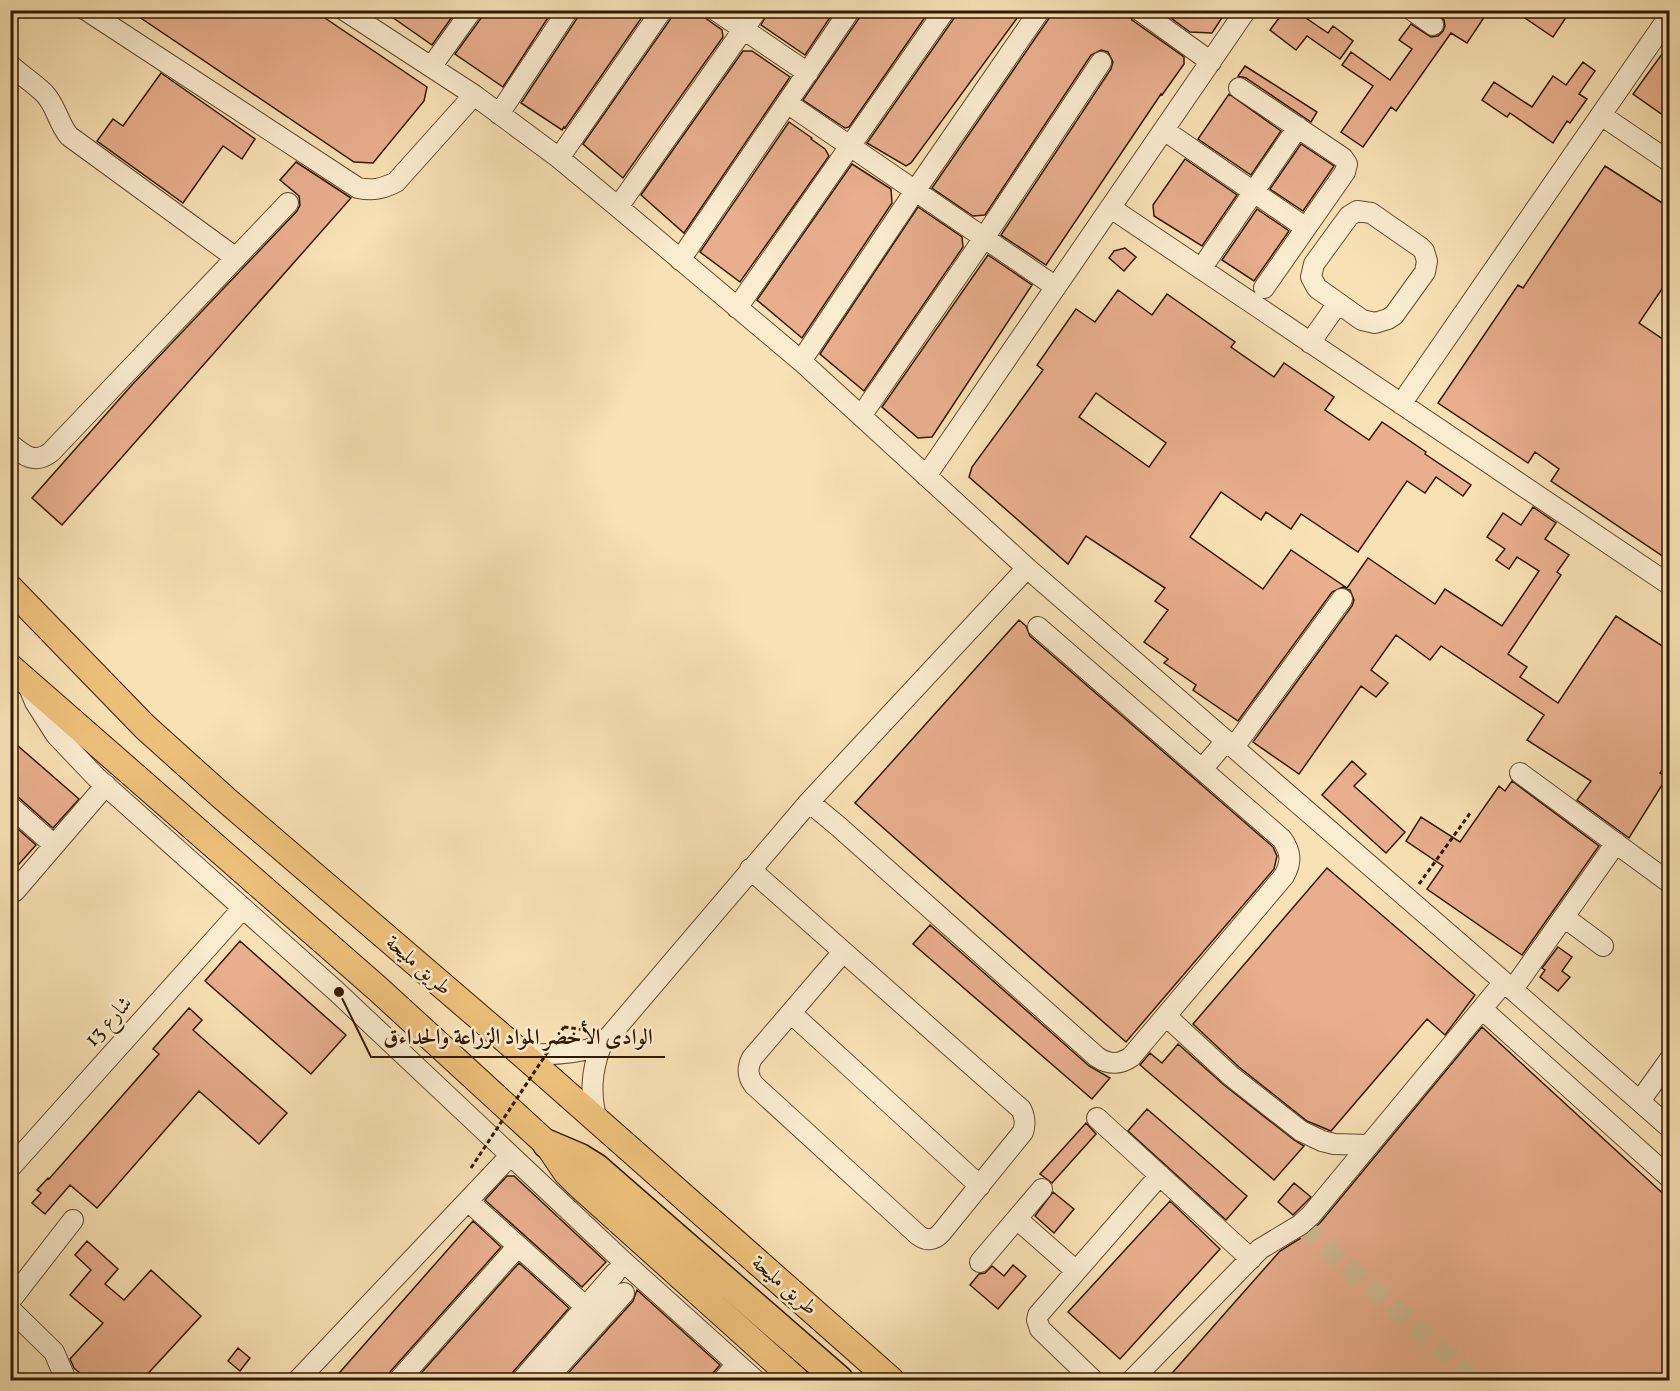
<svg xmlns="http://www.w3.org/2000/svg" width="1680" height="1391" font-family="Vollkorn,Amiri,serif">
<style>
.building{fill:#e8ae8e;stroke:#321902;stroke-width:1.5;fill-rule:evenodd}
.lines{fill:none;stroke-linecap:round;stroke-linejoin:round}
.minor-tunnel{stroke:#d0b991;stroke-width:20;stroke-dasharray:20 10;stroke-linecap:butt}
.minor-casing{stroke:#644b2f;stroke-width:22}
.major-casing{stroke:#321902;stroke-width:28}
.highway-casing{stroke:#321902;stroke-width:31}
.path{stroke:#321902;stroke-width:3;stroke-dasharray:4.5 3;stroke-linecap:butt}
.minor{stroke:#faeccf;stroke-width:20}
.major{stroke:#ecc07a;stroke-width:26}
.highway{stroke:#ecc07a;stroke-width:28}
.path-bridge{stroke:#321902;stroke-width:3;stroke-dasharray:4.5 3;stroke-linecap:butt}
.labels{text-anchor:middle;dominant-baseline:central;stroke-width:5;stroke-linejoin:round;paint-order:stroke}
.street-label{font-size:21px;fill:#321902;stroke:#faeccf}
.leader{fill:none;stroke:#321902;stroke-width:2}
.callout-dot{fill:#321902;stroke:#faeccf;stroke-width:2}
.callout-label{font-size:22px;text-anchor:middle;font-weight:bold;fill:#321902;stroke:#faeccf;stroke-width:5;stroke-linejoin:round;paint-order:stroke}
</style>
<rect width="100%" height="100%" fill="#f8e1b5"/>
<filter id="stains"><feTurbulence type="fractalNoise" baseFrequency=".00333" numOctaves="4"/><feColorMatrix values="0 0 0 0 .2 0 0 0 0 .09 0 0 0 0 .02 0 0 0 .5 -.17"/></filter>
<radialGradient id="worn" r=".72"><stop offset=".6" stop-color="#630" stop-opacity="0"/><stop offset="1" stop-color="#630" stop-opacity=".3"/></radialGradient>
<!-- building -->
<path class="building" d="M129 10H313L427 87 424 101 373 163 354 162Z
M382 10H457L432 45Z
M484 10H553L503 87 455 54 482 17Z
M580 10H647L565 128 564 127 562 130 521 103 578 17Z
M674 10H694L722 30 723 37 623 178 583 144 672 17Z
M769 10H835L805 55 761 25Z
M862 10H930L849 127 845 128 803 100 860 17Z
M957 10H1023L911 163 906 166 867 143 955 17Z
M1052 10H1127L1132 20 1184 57V64L1162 95 1161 94 1046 265 1001 235 1111 69 1113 62 1108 52 1101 50 1091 55 985 215 973 216 932 188 1050 17Z
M1160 10H1227L1212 33 1190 32Z
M1285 10H1294L1328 33 1333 26 1353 41 1340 59 1307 36 1296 50 1270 30Z
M1433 10H1489L1467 43 1451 33 1396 111 1391 107 1363 147 1341 132 1373 86 1342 65 1351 52 1390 80 1412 49 1399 40 1411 24 1431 37 1438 36 1443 31 1445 26 1444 20Z
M1513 10H1571L1553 37Z
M1670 43V120L1633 94Z
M743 51H752L790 77 684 233 641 195Z
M1583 62 1595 71 1579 94 1587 99 1570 123 1567 121 1553 143 1510 113 1507 117 1482 100 1494 82 1532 107 1553 76 1566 85Z
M1245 66 1317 112 1311 122 1246 78 1238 76Z
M161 73 255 139 242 159 223 146 183 203 97 141 113 119 123 126Z
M1229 94 1281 131 1251 175 1198 139Z
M789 122 812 138 811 139 825 149 829 156 740 282 700 252Z
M1301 144 1334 166 1303 211 1270 189Z
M1185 159 1237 195 1202 246 1154 216 1153 205Z
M296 162 351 198 62 525 32 498 131 386 297 211 300 205 299 196 280 180Z
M852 164 891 189 892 203 802 338 757 300Z
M1605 166 1670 208V277L1639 323 1670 344V561L1551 481 1559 469 1535 452 1528 463 1438 403 1518 285 1523 288Z
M918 207 962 237 963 247 864 391 820 354Z
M1257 209 1289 231 1254 281 1222 260Z
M1125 248 1136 257 1124 271 1109 258 1114 251Z
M988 255 1032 285 932 437 918 438 882 407Z
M1118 290 1152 315 1167 294 1235 342 1231 347 1274 377 1284 363 1334 397 1325 410 1369 440 1382 422 1426 452 1425 454 1471 485 1463 496 1436 477 1425 493 1407 481 1358 552 1301 514 1291 529 1266 512 1261 520 1221 492 1190 537 1263 589 1291 550 1347 588 1368 558 1435 604 1445 589 1502 626 1539 571 1517 557 1509 569 1496 560 1505 549 1487 537 1503 513 1521 525 1533 507 1556 523 1545 539 1569 555 1557 572 1561 575 1508 654 1527 667 1520 677 1558 703 1616 616 1670 651V759L1660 773 1667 777 1629 838 1577 800 1591 781 1527 740 1544 715 1441 646 1430 660 1396 635 1371 670 1388 683 1376 697 1361 686 1299 774 1253 742 1352 606 1354 600 1350 590 1343 587 1332 592 1238 721 1193 690 1196 685 1164 663 1168 659 1144 642 1168 610 1155 601 1165 588 1086 536 1068 564 969 477 972 467 1043 370 1037 365 1076 309 1095 322ZM1096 393 1166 443 1149 467 1079 417Z
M1019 620 1026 626 1030 636 1273 847 1277 856 1274 869 1126 1042 855 803Z
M10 739 79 799 53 828 18 797 10 794Z
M1352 761 1366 774 1354 786 1405 832 1386 853 1322 795Z
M1512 781 1599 846 1522 955 1427 889 1443 866 1406 841 1421 817 1460 842 1499 786 1505 791Z
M10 822 36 845 10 874Z
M1327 868 1475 995 1445 1035 1427 1019 1331 1131 1307 1121 1239 1067 1193 1024Z
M930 925 1089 1066 1110 1078 1092 1099 913 944Z
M240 941 346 1035 311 1074 205 981Z
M1558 947 1572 957 1562 971 1570 977 1558 991 1540 977 1545 970 1542 968Z
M189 1008 202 1020 193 1030 287 1113 259 1144 199 1091 97 1208 70 1185 45 1214 32 1203 41 1193 37 1190 48 1178 49 1179 159 1054 153 1049Z
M1482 1027 1670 1200V1380H1166L1280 1251 1306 1235 1320 1223Z
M1178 1044 1224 1085 1294 1140 1304 1146 1274 1180 1140 1065 1150 1053 1162 1063Z
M1147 1109 1247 1196 1226 1220 1128 1131Z
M1086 1123 1096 1134 1052 1183 1040 1174Z
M507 1176H514L606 1262 582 1287 485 1200Z
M1294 1183 1311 1197 1293 1215 1278 1202Z
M1053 1192 1074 1209 1054 1233 1035 1216Z
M1170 1201 1220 1249 1120 1359 1068 1312Z
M473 1221 501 1247 390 1372 387 1380H333Z
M87 1241 118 1269 105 1284 124 1300 151 1270 201 1316 142 1380H88L74 1368 70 1359 103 1323 70 1295 91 1270 75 1255Z
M519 1263 569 1308 513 1372 510 1378 508 1380H415Z
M1013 1265 1026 1276 998 1309 970 1285 979 1274 985 1273 992 1266 1004 1276Z
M637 1290 720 1365 707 1380H562L633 1301Z
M238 1348 250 1358 240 1371 228 1361Z"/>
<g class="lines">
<!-- minor-tunnel -->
<path class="minor-tunnel" d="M1302 1226 1475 1380"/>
<!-- minor casing -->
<g class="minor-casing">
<path id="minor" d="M86 10 358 188C373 191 382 189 396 182L474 95
M344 10 474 95 559 158 618 207 801 361 1027 568 1504 982 1670 1128
M715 10 808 73
M1139 10 1211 62
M1412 10 1433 25
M10 65C21 75 34 83 44 93 56 105 58 123 69 136L236 258
M431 67 472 10
M1239 88 1343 158 1347 164 1345 172 1264 288
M787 103 1056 287
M499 114 568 10
M1601 115 1670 162
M1164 130 1306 228
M559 158 662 10
M618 207 757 10
M1111 208 1670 585
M1357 211 1371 213 1420 247 1424 251 1427 261 1425 272 1394 315 1388 319 1375 323 1362 320 1317 288 1311 277 1314 264 1349 216Z
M680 260 850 10
M1201 269 1298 127
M737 308 945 10
M1310 343 1338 303
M801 361 915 191 1040 10
M1401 404 1670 15
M861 416 984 238 1101 62
M10 444C23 455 35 465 51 452L288 203
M926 476 1246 10
M28 685 35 702 56 735 96 777 336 991 625 1263 755 1380
M1234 747 1342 599
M1203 768 1226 741
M1520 773 1670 883
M809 802 838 826 1097 1057C1109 1065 1119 1065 1131 1057L1284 876C1292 862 1291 852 1282 839L1038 627
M10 806 54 845
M750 869 1021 1109C1025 1117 1026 1123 1023 1132L941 1233C934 1241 926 1241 918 1235L754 1085C747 1076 747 1068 752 1058L843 952
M15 891 106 785
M1564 917 1603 946
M1513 989 1616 843
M1482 1009 1670 1178
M791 1013 980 1186
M1166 1016 1231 1076 1301 1131 1322 1141 1334 1144 1368 1145
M521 1053C549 1056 574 1054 601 1046
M1640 1101 1670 1059
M1097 1118 1251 1259
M597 1122C590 1094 591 1072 601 1046L809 802 1027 568
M10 1168 243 908
M468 1201 586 1307
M1017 1219 1076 1271
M980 1262 1042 1189
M10 1301 73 1220
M10 1309 54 1352 66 1380
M298 1380 510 1156
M399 1380 518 1246
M522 1380 615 1273
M546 1380 624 1293
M723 1380 737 1364
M1093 1380 1040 1329 1037 1320 1038 1315 1160 1175
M1132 1380 1260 1249 1300 1225 1311 1215 1504 982"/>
</g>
<!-- major casing -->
<g class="major-casing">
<path id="major" d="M10 588 145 727 225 799 521 1053 891 1380
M10 667 378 989 547 1144 566 1172 578 1184 796 1380"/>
</g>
<!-- highway casing -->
<g class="highway-casing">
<path id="highway" d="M547 1144 580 1158 596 1168 839 1380"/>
</g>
<!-- path -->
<path class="path" d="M1419 884 1471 812
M564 1027 585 1030"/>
<!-- minor -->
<use href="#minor" class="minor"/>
<!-- major -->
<use href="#major" class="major"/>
<!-- highway -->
<use href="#highway" class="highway"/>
<!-- path-bridge -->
<path class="path-bridge" d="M471 1168 564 1027"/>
</g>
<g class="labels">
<!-- street labels -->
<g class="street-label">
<text transform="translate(418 966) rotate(41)">طريق مليحة</text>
<text transform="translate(109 1022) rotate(-48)">شارع 13</text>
<text transform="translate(784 1286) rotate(41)">طريق مليحة</text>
</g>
</g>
<!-- callouts -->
<path class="leader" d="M339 992L371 1057H665"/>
<circle class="callout-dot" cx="339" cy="992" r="6"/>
<g class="callout-label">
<text x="518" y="1044">الوادى الأخضر المواد الزراعة والحداءق</text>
</g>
<!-- margin -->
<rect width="1680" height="1391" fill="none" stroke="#f8e1b5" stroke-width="36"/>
<rect x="12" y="12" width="1656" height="1367" fill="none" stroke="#321902" stroke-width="3"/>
<rect x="18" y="18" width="1644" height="1355" fill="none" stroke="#321902" stroke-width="1.5"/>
<rect width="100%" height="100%" filter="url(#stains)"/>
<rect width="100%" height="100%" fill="url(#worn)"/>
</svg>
